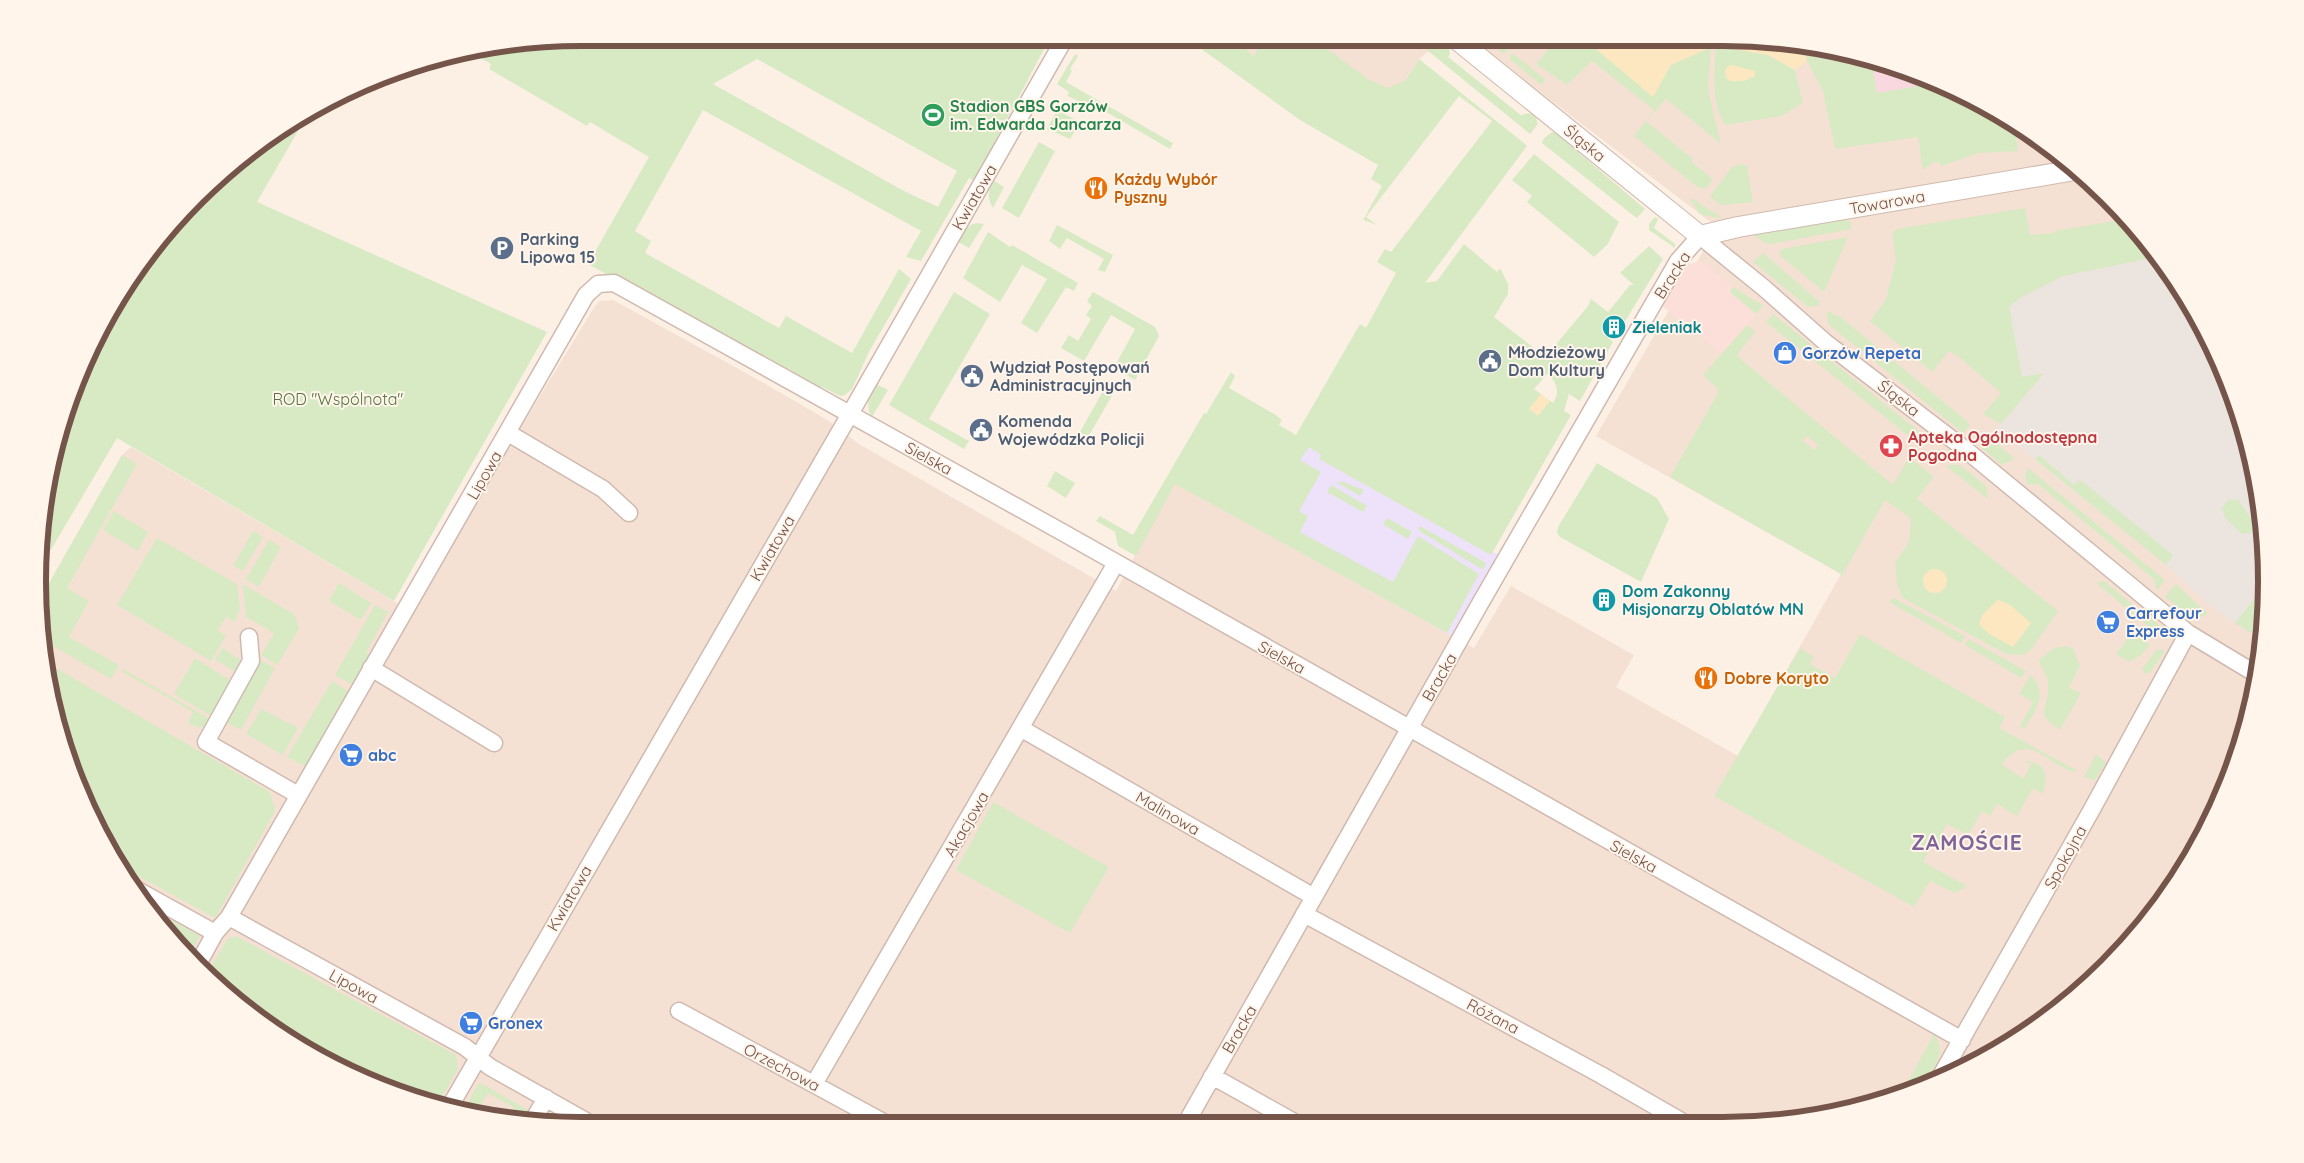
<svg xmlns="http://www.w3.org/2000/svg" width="2304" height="1163" font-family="Quicksand,sans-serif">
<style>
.residential{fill:#f4e1d3}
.commercial{fill:#fddfd9}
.industrial{fill:#ece4df}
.education{fill:#ede2f9}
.medical{fill:#fad8e0}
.green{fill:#d8eac3;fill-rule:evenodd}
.sand{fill:#fce7c0}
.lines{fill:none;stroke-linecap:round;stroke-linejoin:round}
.minor-casing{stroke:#d0b9ae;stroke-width:19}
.tertiary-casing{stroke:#d0b9ae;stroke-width:22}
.minor{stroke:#fff;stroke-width:16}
.tertiary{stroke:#fff;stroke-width:20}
.labels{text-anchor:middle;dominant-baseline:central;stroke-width:4;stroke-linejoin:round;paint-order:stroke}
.leisure-label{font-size:16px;font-weight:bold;fill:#27864d;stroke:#fff5eb;text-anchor:start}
.street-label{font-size:16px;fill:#75544a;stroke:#fff5eb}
.food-label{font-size:16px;font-weight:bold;fill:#c56008;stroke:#fff5eb;text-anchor:start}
.service-label{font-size:16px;font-weight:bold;fill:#4e5e75;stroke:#fff5eb;text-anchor:start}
.culture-label{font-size:16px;font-weight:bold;fill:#0d838f;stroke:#fff5eb;text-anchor:start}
.shop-label{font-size:16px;font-weight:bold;fill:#366cbe;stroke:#fff5eb;text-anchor:start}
.park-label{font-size:16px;fill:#56753f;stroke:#fff5eb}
.health-label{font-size:16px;font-weight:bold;fill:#be3a42;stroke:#fff5eb;text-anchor:start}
.district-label{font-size:21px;font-weight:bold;letter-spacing:1px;fill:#816599;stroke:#fff5eb}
.rim{fill:none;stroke:#75544a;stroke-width:6}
</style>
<rect width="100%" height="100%" fill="#fcf0e5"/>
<!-- residential -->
<path class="residential" d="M1233 38H1445L1419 59 1376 132 1254 56Z
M1469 38 1758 39 1863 56 1963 93 2053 150 2131 223 2193 309 2238 406 2262 510 2265 617 2248 722 2211 822 2132 940 2053 1013 1930 1084 1794 1121 546 1124 441 1107 341 1070 251 1013 197 966 129 884 93 822 56 723 42 652 40 599 122 455 131 447 409 610 595 306 600 301 613 300 755 378 829 421 859 444 1116 591 1174 483 1474 648 1511 586 1634 655 1616 687 1738 756 1841 574 1596 436 1717 227Z"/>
<!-- commercial -->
<path class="commercial" d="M1699 262 1707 265 1736 290 1751 296 1763 305 1723 355 1662 306 1688 264Z"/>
<!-- industrial -->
<path class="industrial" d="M2156 257 2193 309 2221 370 2215 373 2227 408 2245 439 2262 510 2265 617 2261 640 2214 609 2166 565 1997 429 2044 374 2022 377 2008 307 2022 297 2063 276Z"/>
<!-- education -->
<path class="education" d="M1302 441 1506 559 1460 640 1174 483Z"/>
<!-- medical -->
<path class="medical" d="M1863 56 1963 93 1987 109 1868 128Z"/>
<!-- green -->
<path class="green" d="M582 38H1050L974 181 969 178 921 261 906 257 921 231 703 110 635 231 651 241 645 253 779 328 786 316 852 353 899 269 911 279 869 352 852 389 845 395 840 396 822 387 818 392 588 264 649 157 590 122 587 126 489 69 491 64 467 50ZM757 59 957 171 938 207 904 191 713 84Z
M1186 38H1233L1254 56 1263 38H1312L1368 79 1388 88 1406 80 1419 59 1525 144 1527 146 1425 283 1437 281 1464 244 1497 272 1500 268 1508 284V294L1494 317 1551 361 1547 355 1588 306 1591 299 1608 312 1630 285H1634L1620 273 1649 246 1663 259 1624 323 1612 316 1602 332 1613 342 1580 401 1569 394 1564 411 1571 415 1491 555 1319 459 1321 455 1309 447 1300 460 1321 472 1299 511 1308 516 1300 532 1393 582 1418 536 1479 574 1447 633 1175 484 1136 556 1118 546 1115 532 1096 521 1100 516 1133 535 1204 413 1206 414 1231 372 1235 376 1229 388 1276 415 1282 420 1279 425 1296 435 1360 324 1366 328 1396 273 1377 262 1385 249 1391 252 1492 121 1459 96 1366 217 1377 225 1363 220 1382 186 1371 179 1378 165 1300 120ZM1548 373C1556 382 1561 392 1553 403L1534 389Z
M1484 38H1495L1507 48V52L1502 53Z
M1558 38 1608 39 1597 50 1671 65 1711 47 1708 89 1721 144 1666 99 1646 121 1693 159 1691 162 1712 178 1709 186 1702 189 1696 186 1634 136 1654 110 1592 61 1567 85 1536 64Z
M1437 43H1444L1448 45 1450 54 1448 57 1522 116 1523 114 1534 113 1538 124 1530 134 1427 50Z
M1716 46 1768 55 1795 70 1803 103 1781 116 1725 125C1710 103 1715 71 1716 46Z
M1805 46 1871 59 1877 93 1935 83 1963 93 2014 125 2018 151 1979 153 1941 166 1939 162H1934L1923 170 1918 137 1835 149 1823 91 1807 61Z
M1075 54 1078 56 1070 69 1072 71 1066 82 1173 143 1170 149 1108 113 1067 96 1069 92 1057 84Z
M1511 54H1514L1545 79 1543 84H1540L1510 59Z
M1894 68 1913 75 1896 78Z
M310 110 257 202 547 332 394 601 117 438 39 570V546L48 475 79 374 129 280 173 223 250 150Z
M1057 110 1080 122 1070 139 1047 129Z
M1552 132 1556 133 1645 209 1637 218 1634 216 1542 143 1544 138Z
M1039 142 1055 151 1019 218 1002 208Z
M1534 154 1619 222 1607 245 1594 257 1527 202 1532 196 1512 180Z
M1744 164 1747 166 1753 202 1720 205 1710 196 1732 167Z
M993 180 1004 187 993 208C987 199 988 189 993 180Z
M1691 198 1720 216 1721 219 1700 214 1690 200Z
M2025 208 2030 235 2054 233V231L2127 219 2156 257 2063 276 2022 297 2009 307 2022 377 2044 373 2001 424 1983 414 2001 393 1958 356 1949 351 1932 372 1870 321 1886 299 1896 260 1892 233 1897 229Z
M1655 217 1658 219 1654 228 1675 244V248L1649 230V224Z
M1846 219 1851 222V229L1771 244 1763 242 1754 235Z
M977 223 984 224 969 248 958 242C963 232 966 225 977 223Z
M1057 225 1113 255 1105 272 1098 270 1104 259 1067 238 1060 249 1049 241Z
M988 232 1010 247 1012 245 1078 283 1074 291 1066 287 1037 333 1021 323 1047 279 1022 265 1000 302 963 278Z
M1848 237 1824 292 1782 257 1779 252 1782 249Z
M1763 253 1820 302 1818 306 1808 307 1753 262Z
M1733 287 1763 305 1756 314 1732 294 1730 292Z
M954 292 990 314 929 419 969 441 964 449 889 405Z
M1093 292 1155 327 1159 336 1135 380 1114 368 1135 329 1111 315 1084 361 1061 348 1069 335 1078 341 1091 319 1086 315 1092 306 1087 301Z
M1827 311 1842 318 1968 422 1969 426 1963 433 1828 324Z
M1773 314 1921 433 1922 438 1917 443 1766 322Z
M1747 325 1755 332 1737 355 1744 362 1893 485 1909 457 1934 477 1917 499 2058 611 2030 651 2023 655 2006 654 1903 598 1897 585 1895 563 1909 542 1911 519 1885 500 1840 579 1841 574 1670 477 1717 395 1718 389 1703 375ZM1807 436 1818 445 1814 450 1803 441Z
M2221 370 2238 406 2245 439 2227 408 2215 373Z
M1108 382 1117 387 1083 446 1075 441Z
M876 384 888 390 872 417C864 405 870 395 876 384Z
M1985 434 2015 459 2002 465 1979 446Z
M122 455 137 464 67 588 89 601 69 637 119 665 111 679 42 640 40 599Z
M2039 455 2074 485 2080 480 2088 486 2173 555 2166 565 2035 459Z
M1597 463 1657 498 1669 519 1641 582 1560 537 1557 533 1558 527Z
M1950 465H1960L1986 486 1988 499 1947 467Z
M2028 468 2165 580 2157 591 2154 579 2038 484 2027 485 2025 475Z
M1055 471 1075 483 1066 498 1047 486Z
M1336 482H1343L1364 490 1360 496Z
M1331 485 1367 506 1363 512 1327 492Z
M2228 500H2238L2255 524 2250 533 2242 534 2225 518 2222 509Z
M114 511 148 532 138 551 103 530Z
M1387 518 1412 532 1408 539 1383 524Z
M1420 526 1486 563 1483 570 1418 530Z
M253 531 263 537 243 571 233 566Z
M157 538 237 584 240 608 235 622 226 617 218 630 226 636 211 661 117 605Z
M269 540 281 547 259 587 246 579Z
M2104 581 2139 610 2135 615 2096 583Z
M339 583 371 603 361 620 329 601Z
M243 584 295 615 299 629 277 665 261 655 274 633 246 617Z
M2176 584 2208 614 2193 620 2165 597Z
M2264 587 2265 607 2251 633 2235 623Z
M1894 598 1965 636 1961 643 1889 602Z
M375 605 388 612 367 651 369 661 355 686 335 675Z
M2147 616 2158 624 2168 641 2143 622Z
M2133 631 2150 645 2141 655 2129 662 2116 654Z
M1860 634 2005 717 1999 728 2076 770 2075 772C2046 765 2028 729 2002 764L2023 779 2031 765 2024 761C2046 762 2049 774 2043 794L2033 788 2017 816 1997 804 1990 816 1982 811 1968 835 1947 824 1940 836 1946 839 1941 849 1932 845 1923 862 1967 886 1955 893 1930 881 1914 907 1714 796 1800 648 1814 657 1810 664 1835 678Z
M1969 639 2026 671 2021 678 1965 645Z
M2066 646 2073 648 2080 666 2069 688 2081 693 2060 730C2032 711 2049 713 2048 686 2048 675 2042 670 2039 660L2054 648Z
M222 648 244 662 238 673 215 660Z
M2157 649 2165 651 2150 673H2144L2142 669Z
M195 658 233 682 213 717 174 694Z
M259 659 275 668 241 730 223 721Z
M44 661 270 792 275 811 215 918 118 865 93 822 56 723Z
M123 669 212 720C204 729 198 729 188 723L193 712 121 671Z
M2030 675C2050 693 2035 711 2024 729L2020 726 2033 702 2019 694Z
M332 681 351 693 305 766 287 757Z
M261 709 298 728 283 755 246 734Z
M2096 754 2106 763 2095 780 2084 777Z
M993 802 1109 867 1070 933 956 870Z
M148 907 200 936 189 956Z
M236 936 456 1055 458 1069 437 1106 341 1070 251 1013 206 974 228 939Z
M1934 1034C1949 1054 1933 1067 1923 1086L1902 1092Z
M481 1083 528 1110 525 1121 510 1118 515 1108 488 1093 476 1113 463 1111 478 1084Z"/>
<!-- sand -->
<path class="sand" d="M1608 39H1709L1711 47 1671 65 1653 97 1597 50Z
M1714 39H1758L1805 46 1807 61 1795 70 1768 55 1716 46Z
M1732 65 1755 71V78L1752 77 1744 81H1731L1726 78 1725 71 1727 67Z
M1541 394 1550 401 1538 416 1529 409Z
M1923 581a12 12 0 1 1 24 0a12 12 0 1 1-24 0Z
M1998 600 2009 604 2031 623 2013 647 1989 634 1979 624 1982 615Z"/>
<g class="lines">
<!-- minor casing -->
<g class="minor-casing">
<path id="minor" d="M508 433 603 489 629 513
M249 637 251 661 206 742 298 795
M371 668 494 743
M1022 729 1314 897
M132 887 215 933
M1304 914 1601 1075 1681 1121
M229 917 465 1047 490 1067 591 1124
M197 966 215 933 229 917 586 295 598 284 614 283 1062 532 1962 1040
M679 1011 885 1123
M1212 1076 1294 1122
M1939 1079 2091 811 2188 633
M814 1084 1116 563
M449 1108 850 414 1065 38
M532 1122 546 1098
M1186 1123 1481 602 1678 261 1700 236 1764 288 1825 342 1966 450 2188 633 2256 674"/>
</g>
<!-- tertiary casing -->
<g class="tertiary-casing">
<path id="tertiary" d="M1455 38 1700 236 1738 227 2075 170"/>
</g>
<!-- minor -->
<use href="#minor" class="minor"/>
<!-- tertiary -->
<use href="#tertiary" class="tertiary"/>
</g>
<!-- icons -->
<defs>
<g id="stadium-disc" transform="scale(1.25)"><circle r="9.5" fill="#2e9e5b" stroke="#fff5eb"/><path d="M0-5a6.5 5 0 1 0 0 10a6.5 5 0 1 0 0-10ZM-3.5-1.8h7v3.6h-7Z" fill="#fff"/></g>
<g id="restaurant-disc" transform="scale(1.25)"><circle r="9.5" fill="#e8710a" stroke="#fff5eb"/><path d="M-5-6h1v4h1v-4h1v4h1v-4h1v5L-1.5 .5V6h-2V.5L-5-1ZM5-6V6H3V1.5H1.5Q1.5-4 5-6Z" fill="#fff"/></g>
<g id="parking-disc" transform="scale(1.25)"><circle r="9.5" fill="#5c6f8a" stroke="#fff5eb"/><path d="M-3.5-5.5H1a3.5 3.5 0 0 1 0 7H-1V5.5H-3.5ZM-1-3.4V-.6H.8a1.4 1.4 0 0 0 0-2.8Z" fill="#fff"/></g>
<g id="building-disc" transform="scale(1.25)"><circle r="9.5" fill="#0f9aa8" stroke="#fff5eb"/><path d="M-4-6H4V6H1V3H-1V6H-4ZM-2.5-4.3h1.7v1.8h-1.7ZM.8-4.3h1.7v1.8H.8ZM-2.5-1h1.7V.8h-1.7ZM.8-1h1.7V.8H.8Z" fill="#fff"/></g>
<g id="shop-disc" transform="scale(1.25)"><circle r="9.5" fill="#3f7fe0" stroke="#fff5eb"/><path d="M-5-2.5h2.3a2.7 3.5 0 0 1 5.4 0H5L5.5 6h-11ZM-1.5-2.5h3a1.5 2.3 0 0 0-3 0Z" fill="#fff"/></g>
<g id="civic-disc" transform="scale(1.25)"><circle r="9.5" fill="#5c6f8a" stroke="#fff5eb"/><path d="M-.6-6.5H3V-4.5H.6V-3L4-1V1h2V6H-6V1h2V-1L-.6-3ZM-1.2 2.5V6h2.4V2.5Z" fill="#fff"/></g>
<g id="pharmacy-disc" transform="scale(1.25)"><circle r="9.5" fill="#e0444e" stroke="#fff5eb"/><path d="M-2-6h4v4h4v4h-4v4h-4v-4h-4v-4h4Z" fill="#fff"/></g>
<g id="supermarket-disc" transform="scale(1.25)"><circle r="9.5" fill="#3f7fe0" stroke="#fff5eb"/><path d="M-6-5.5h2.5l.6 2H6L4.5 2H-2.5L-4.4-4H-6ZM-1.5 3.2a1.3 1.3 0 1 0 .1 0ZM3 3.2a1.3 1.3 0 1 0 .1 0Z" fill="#fff"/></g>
</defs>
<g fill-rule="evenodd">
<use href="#stadium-disc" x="933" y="115"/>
<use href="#restaurant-disc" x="1096" y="188"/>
<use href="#parking-disc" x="502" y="248"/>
<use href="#building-disc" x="1614" y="327"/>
<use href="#shop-disc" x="1785" y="353"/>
<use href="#civic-disc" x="1490" y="361"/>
<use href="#civic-disc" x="972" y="376"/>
<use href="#civic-disc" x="981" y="430"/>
<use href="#pharmacy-disc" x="1891" y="446"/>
<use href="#building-disc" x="1604" y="600"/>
<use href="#supermarket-disc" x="2108" y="622"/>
<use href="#restaurant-disc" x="1706" y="678"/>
<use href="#supermarket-disc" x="351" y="755"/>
<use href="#supermarket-disc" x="471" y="1023"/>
</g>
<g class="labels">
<!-- leisure labels -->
<g class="leisure-label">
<text x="950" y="106">Stadion GBS Gorzów<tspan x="950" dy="18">im. Edwarda Jancarza</tspan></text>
</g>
<!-- street labels -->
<g class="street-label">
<text transform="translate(1585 143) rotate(39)">Śląska</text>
<text transform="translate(974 197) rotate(-60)">Kwiatowa</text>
<text transform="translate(1887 202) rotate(-10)">Towarowa</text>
<text transform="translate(1672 275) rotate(-57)">Bracka</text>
<text transform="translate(1899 398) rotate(38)">Śląska</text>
<text transform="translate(929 458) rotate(29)">Sielska</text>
<text transform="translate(484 475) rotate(-60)">Lipowa</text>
<text transform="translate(772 548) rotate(-60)">Kwiatowa</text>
<text transform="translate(1282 657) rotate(29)">Sielska</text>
<text transform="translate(1439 677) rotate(-60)">Bracka</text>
<text transform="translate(1168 813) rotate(30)">Malinowa</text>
<text transform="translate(966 824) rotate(-60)">Akacjowa</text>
<text transform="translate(1634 856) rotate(29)">Sielska</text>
<text transform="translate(2065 857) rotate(-61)">Spokojna</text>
<text transform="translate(569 898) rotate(-60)">Kwiatowa</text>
<text transform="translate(354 986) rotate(29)">Lipowa</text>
<text transform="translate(1493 1016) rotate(28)">Różana</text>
<text transform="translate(1239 1029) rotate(-60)">Bracka</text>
<text transform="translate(782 1067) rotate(28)">Orzechowa</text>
</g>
<!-- food labels -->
<g class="food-label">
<text x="1114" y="179">Każdy Wybór<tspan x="1114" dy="18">Pyszny</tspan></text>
<text x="1724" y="678">Dobre Koryto</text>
</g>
<!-- service labels -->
<g class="service-label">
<text x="520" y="239">Parking<tspan x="520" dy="18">Lipowa 15</tspan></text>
<text x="1508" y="352">Młodzieżowy<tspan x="1508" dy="18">Dom Kultury</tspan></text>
<text x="990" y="367">Wydział Postępowań<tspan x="990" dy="18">Administracyjnych</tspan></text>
<text x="998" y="421">Komenda<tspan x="998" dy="18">Wojewódzka Policji</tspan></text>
</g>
<!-- culture labels -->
<g class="culture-label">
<text x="1632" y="327">Zieleniak</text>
<text x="1622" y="591">Dom Zakonny<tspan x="1622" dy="18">Misjonarzy Oblatów MN</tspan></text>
</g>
<!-- shop labels -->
<g class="shop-label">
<text x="1802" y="353">Gorzów Repeta</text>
<text x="2126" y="613">Carrefour<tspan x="2126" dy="18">Express</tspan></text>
<text x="368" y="755">abc</text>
<text x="488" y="1023">Gronex</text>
</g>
<!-- park labels -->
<g class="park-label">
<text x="338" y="399">ROD "Wspólnota"</text>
</g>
<!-- health labels -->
<g class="health-label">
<text x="1908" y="437">Apteka Ogólnodostępna<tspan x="1908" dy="18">Pogodna</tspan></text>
</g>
<!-- district labels -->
<g class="district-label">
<text x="1967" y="842">ZAMOŚCIE</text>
</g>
</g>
<!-- crop -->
<path d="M0 0H2304V1163H0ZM581 46H1723A535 535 0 0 1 2258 581V582A535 535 0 0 1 1723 1117H581A535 535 0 0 1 46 582V581A535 535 0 0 1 581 46Z" fill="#fff5eb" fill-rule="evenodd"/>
<path class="rim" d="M581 46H1723A535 535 0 0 1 2258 581V582A535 535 0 0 1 1723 1117H581A535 535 0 0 1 46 582V581A535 535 0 0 1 581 46Z"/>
</svg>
